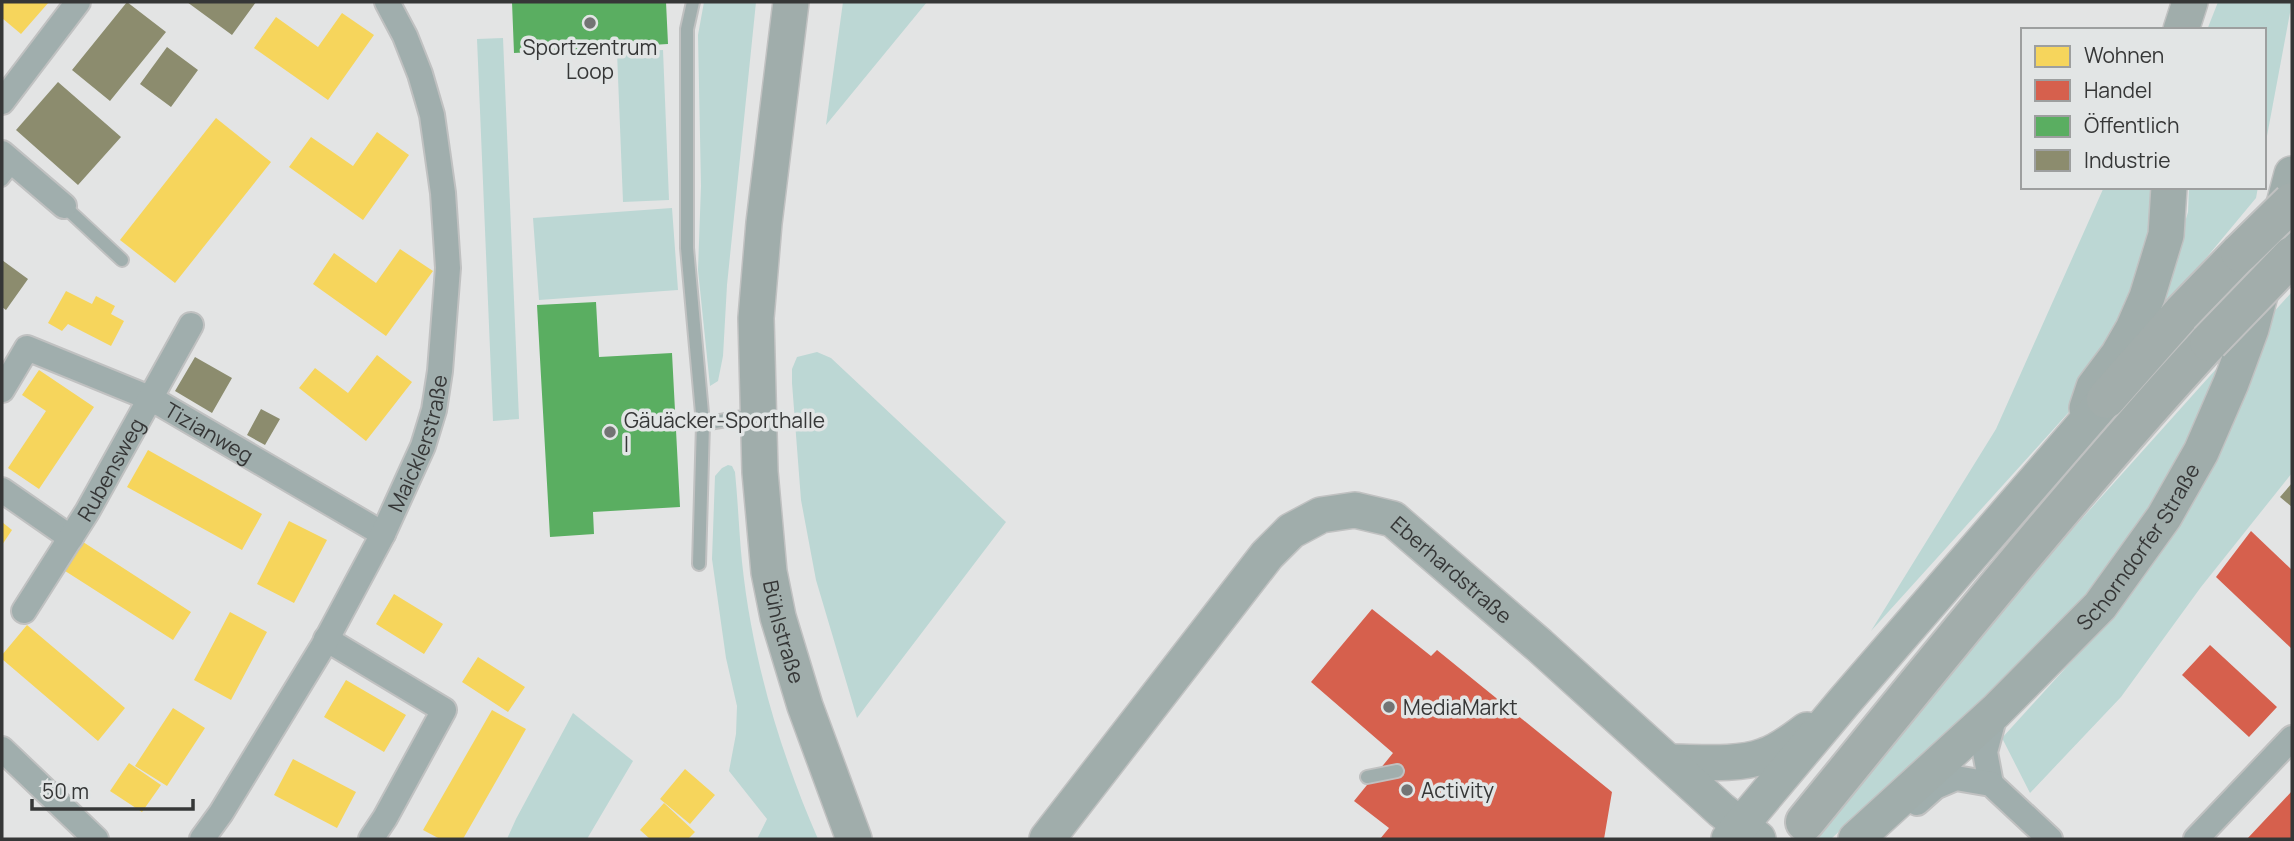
<svg xmlns="http://www.w3.org/2000/svg" width="2294" height="841" font-family="Manrope,sans-serif">
<style>
.green{fill:#bcd7d4}
.homes{fill:#f6d55c}
.shops{fill:#d6604d}
.public{fill:#5aae61}
.industry{fill:#8c8c6e}
.lines{fill:none;stroke-linecap:round;stroke-linejoin:round}
.lane-casing{stroke:#c0c1c1;stroke-width:16}
.street-casing{stroke:#c0c1c1;stroke-width:28}
.secondary-casing{stroke:#c0c1c1;stroke-width:38}
.highway-casing{stroke:#c0c1c1;stroke-width:42}
.lane{stroke:#a0aead;stroke-width:12}
.street{stroke:#a0aead;stroke-width:24}
.secondary{stroke:#a0adab;stroke-width:35}
.highway{stroke:#a2adab;stroke-width:38}
.highway-bridge-casing{stroke:#c0c1c1;stroke-width:42;stroke-linecap:butt}
.highway-bridge{stroke:#a2adab;stroke-width:38}
.poi-dot{fill:#737474;stroke:#e2e5e5;stroke-width:2.5}
.labels{text-anchor:middle;dominant-baseline:central;stroke-width:7;stroke-linejoin:round;paint-order:stroke}
.poi-label{font-size:21px;fill:#363737;stroke:#e2e5e5;text-anchor:start}
.street-label{font-size:21px;fill:#363737;stroke:#e2e5e5}
</style>
<rect width="100%" height="100%" fill="#e3e4e4"/>
<!-- green -->
<path class="green" d="M704 2H756L727 285 723 356 718 381 710 386 698 270 701 186 698 35Z
M843 2H927L826 125Z
M2218 2H2292L2264 152V30H2207Z
M503 38 519 419 493 421 477 39Z
M663 50 669 200 623 202 617 52Z
M2104 187H2159L2129 319 2069 412 1871 631 1996 429Z
M2189 187H2258L2256 198 2157 317 2188 212Z
M672 208 678 290 539 300 533 218Z
M2292 292V473L2201 587 2121 697 2030 793 2002 738 2081 651 2176 528 2270 316Z
M817 352 831 358 1006 522 857 718 816 580 801 500 792 383V369L797 357Z
M2226 358 2170 484 2086 602 1831 839H1820L1817 836 2034 572Z
M728 465 732 466 735 472C738 502 739 532 742 562 752 658 780 752 818 839H757L767 819 729 771 736 734 737 706 726 658 712 559 715 476 722 468Z
M573 713 633 761 587 839H507L516 819Z"/>
<!-- homes -->
<path class="homes" d="M2 2H49L21 34 2 18Z
M342 13 374 35 328 100 254 48 276 17 318 47Z
M216 118 271 162 175 283 120 240Z
M377 132 409 155 363 220 289 167 311 137 353 166Z
M400 249 433 271 386 336 313 284 334 253 376 283Z
M66 291 92 304 96 296 115 306 111 314 124 321 111 346 68 324 62 331 48 323Z
M377 355 412 382 366 441 299 388 315 368 348 393Z
M39 370 94 407 39 489 8 468 46 411 22 395Z
M148 450 262 514 242 550 127 487Z
M289 521 327 540 294 603 257 584Z
M2 522 12 530 2 545Z
M80 540 191 612 173 640 62 569Z
M394 594 443 624 424 654 376 624Z
M230 612 267 632 231 700 194 680Z
M27 625 125 708 98 741 2 659V655Z
M478 657 525 687 508 712 462 682Z
M346 680 406 715 384 752 324 717Z
M173 708 205 728 167 786 135 766Z
M492 710 526 729 463 839H440L423 830Z
M293 759 356 792 337 828 274 795Z
M129 763 161 785 142 812 110 791Z
M685 769 715 795 690 824 660 799Z
M664 803 695 832 688 839H650L640 830Z"/>
<!-- shops -->
<path class="shops" d="M2251 531 2292 570V649L2216 577Z
M1372 609 1431 656 1437 650 1612 792 1604 839H1380L1389 828 1354 801 1393 753 1311 682Z
M2210 645 2277 707 2249 737 2182 675Z
M2292 791V839H2247Z"/>
<!-- public -->
<path class="public" d="M512 2H666L668 44 514 53Z
M596 302 599 357 672 353 680 507 593 512 594 534 550 537 537 305Z"/>
<!-- industry -->
<path class="industry" d="M127 2 166 32 110 101 72 70Z
M187 2H256L232 35Z
M167 47 198 70 171 107 140 84Z
M58 82 121 137 78 185 16 130Z
M2 260 28 279 6 310 2 307Z
M195 357 232 378 212 413 175 391Z
M261 409 280 419 265 445 247 435Z
M2292 483V507L2280 497Z"/>
<g class="lines">
<!-- lane casing -->
<g class="lane-casing">
<path id="lane" d="M693 2 687 29V248L703 424
M2 180 15 164
M64 206 122 260
M699 564 703 424 755 415
M1367 777 1397 771"/>
</g>
<!-- street casing -->
<g class="street-casing">
<g id="street">
<path d="M2 102 78 2"/>
<path d="M2 153 64 206"/>
<path id="s1" d="M2 390 27 348 152 399 383 534"/>
<path d="M2 490 71 538"/>
<path id="s2" d="M24 611 87 512 191 325"/>
<path d="M326 639 444 710 385 818 371 839"/>
<path d="M2 749 96 839"/>
<path d="M1991 784 1985 752 1996 711"/>
<path d="M1917 803 1935 787 1956 778 1991 784 2050 839"/>
<path id="s3" d="M202 839 221 813 323 646 383 534 423 446 434 410 440 371 448 268 443 193 432 115 420 74 405 36 387 2"/>
<path d="M2196 839 2292 738"/>
</g>
</g>
<!-- secondary casing -->
<g class="secondary-casing">
<g id="secondary">
<path id="s4" d="M791 2 764 223 756 318 760 472 769 572 778 617 805 706 854 839"/>
<path d="M2181 30 2190 2"/>
<path d="M2087 408 2094 387 2118 355 2133 329 2147 297 2166 235 2169 187"/>
<path d="M1669 762C1698 762 1737 766 1764 756 1780 751 1793 740 1807 730"/>
<path id="s5" d="M1047 839 1267 555 1291 531 1321 515 1355 510 1393 519 1539 645 1721 810 1758 839"/>
<path d="M1729 839 1843 703 2106 399"/>
<path id="s6" d="M1856 839 1996 711 2100 606 2164 517 2201 452 2231 383 2251 329 2292 174"/>
</g>
</g>
<!-- highway casing -->
<g class="highway-casing">
<path id="highway" d="M2106 399 2182 313 2240 253
M1805 822C1937 660 2068 496 2209 342"/>
</g>
<!-- lane -->
<use href="#lane" class="lane"/>
<!-- street -->
<use href="#street" class="street"/>
<!-- secondary -->
<use href="#secondary" class="secondary"/>
<!-- highway -->
<use href="#highway" class="highway"/>
<!-- highway-bridge casing -->
<g class="highway-bridge-casing">
<path id="highway-bridge" d="M2240 253 2292 202
M2209 342 2292 256"/>
</g>
<!-- highway-bridge -->
<use href="#highway-bridge" class="highway-bridge"/>
</g>
<!-- markers -->
<g class="poi-dot">
<circle cx="590" cy="23" r="7"/>
<circle cx="610" cy="432" r="7"/>
<circle cx="1389" cy="707" r="7"/>
<circle cx="1407" cy="790" r="7"/>
</g>
<g class="labels">
<!-- poi labels -->
<g class="poi-label">
<text x="590" y="47" text-anchor="middle">Sportzentrum<tspan x="590" dy="24">Loop</tspan></text>
<text x="624" y="420">Gäuäcker-Sporthalle<tspan x="624" dy="24">I</tspan></text>
<text x="1403" y="707">MediaMarkt</text>
<text x="1421" y="790">Activity</text>
</g>
<!-- street labels -->
<g class="street-label">
<text stroke="none"><textPath href="#s1" startOffset="250">Tizianweg</textPath></text>
<text stroke="none"><textPath href="#s3" startOffset="453">Maicklerstraße</textPath></text>
<text stroke="none"><textPath href="#s2" startOffset="166">Rubensweg</textPath></text>
<text stroke="none"><textPath href="#s6" startOffset="408">Schorndorfer Straße</textPath></text>
<text stroke="none"><textPath href="#s5" startOffset="578">Eberhardstraße</textPath></text>
<text stroke="none"><textPath href="#s4" startOffset="634">Bühlstraße</textPath></text>
</g>
</g>
<!-- border -->
<rect width="2294" height="841" fill="none" stroke="#363737" stroke-width="7"/>
<!-- legend -->
<rect x="2021" y="28" width="245" height="161" fill="#e2e5e5" stroke="#9d9f9f" stroke-width="2"/>
<rect x="2035" y="46" width="35" height="21" fill="#f6d55c" stroke="#9d9f9f" stroke-width="2"/>
<text x="2084" y="63" font-size="21" fill="#363737">Wohnen</text>
<rect x="2035" y="80" width="35" height="21" fill="#d6604d" stroke="#9d9f9f" stroke-width="2"/>
<text x="2084" y="98" font-size="21" fill="#363737">Handel</text>
<rect x="2035" y="116" width="35" height="21" fill="#5aae61" stroke="#9d9f9f" stroke-width="2"/>
<text x="2084" y="133" font-size="21" fill="#363737">Öffentlich</text>
<rect x="2035" y="150" width="35" height="21" fill="#8c8c6e" stroke="#9d9f9f" stroke-width="2"/>
<text x="2084" y="168" font-size="21" fill="#363737">Industrie</text>
<!-- scale -->
<path d="M32 799v10h161v-10" fill="none" stroke="#363737" stroke-width="3.5"/>
<text x="42" y="799" font-size="21" fill="#363737" stroke="#e2e5e5" stroke-width="5" paint-order="stroke">50 m</text>
</svg>
